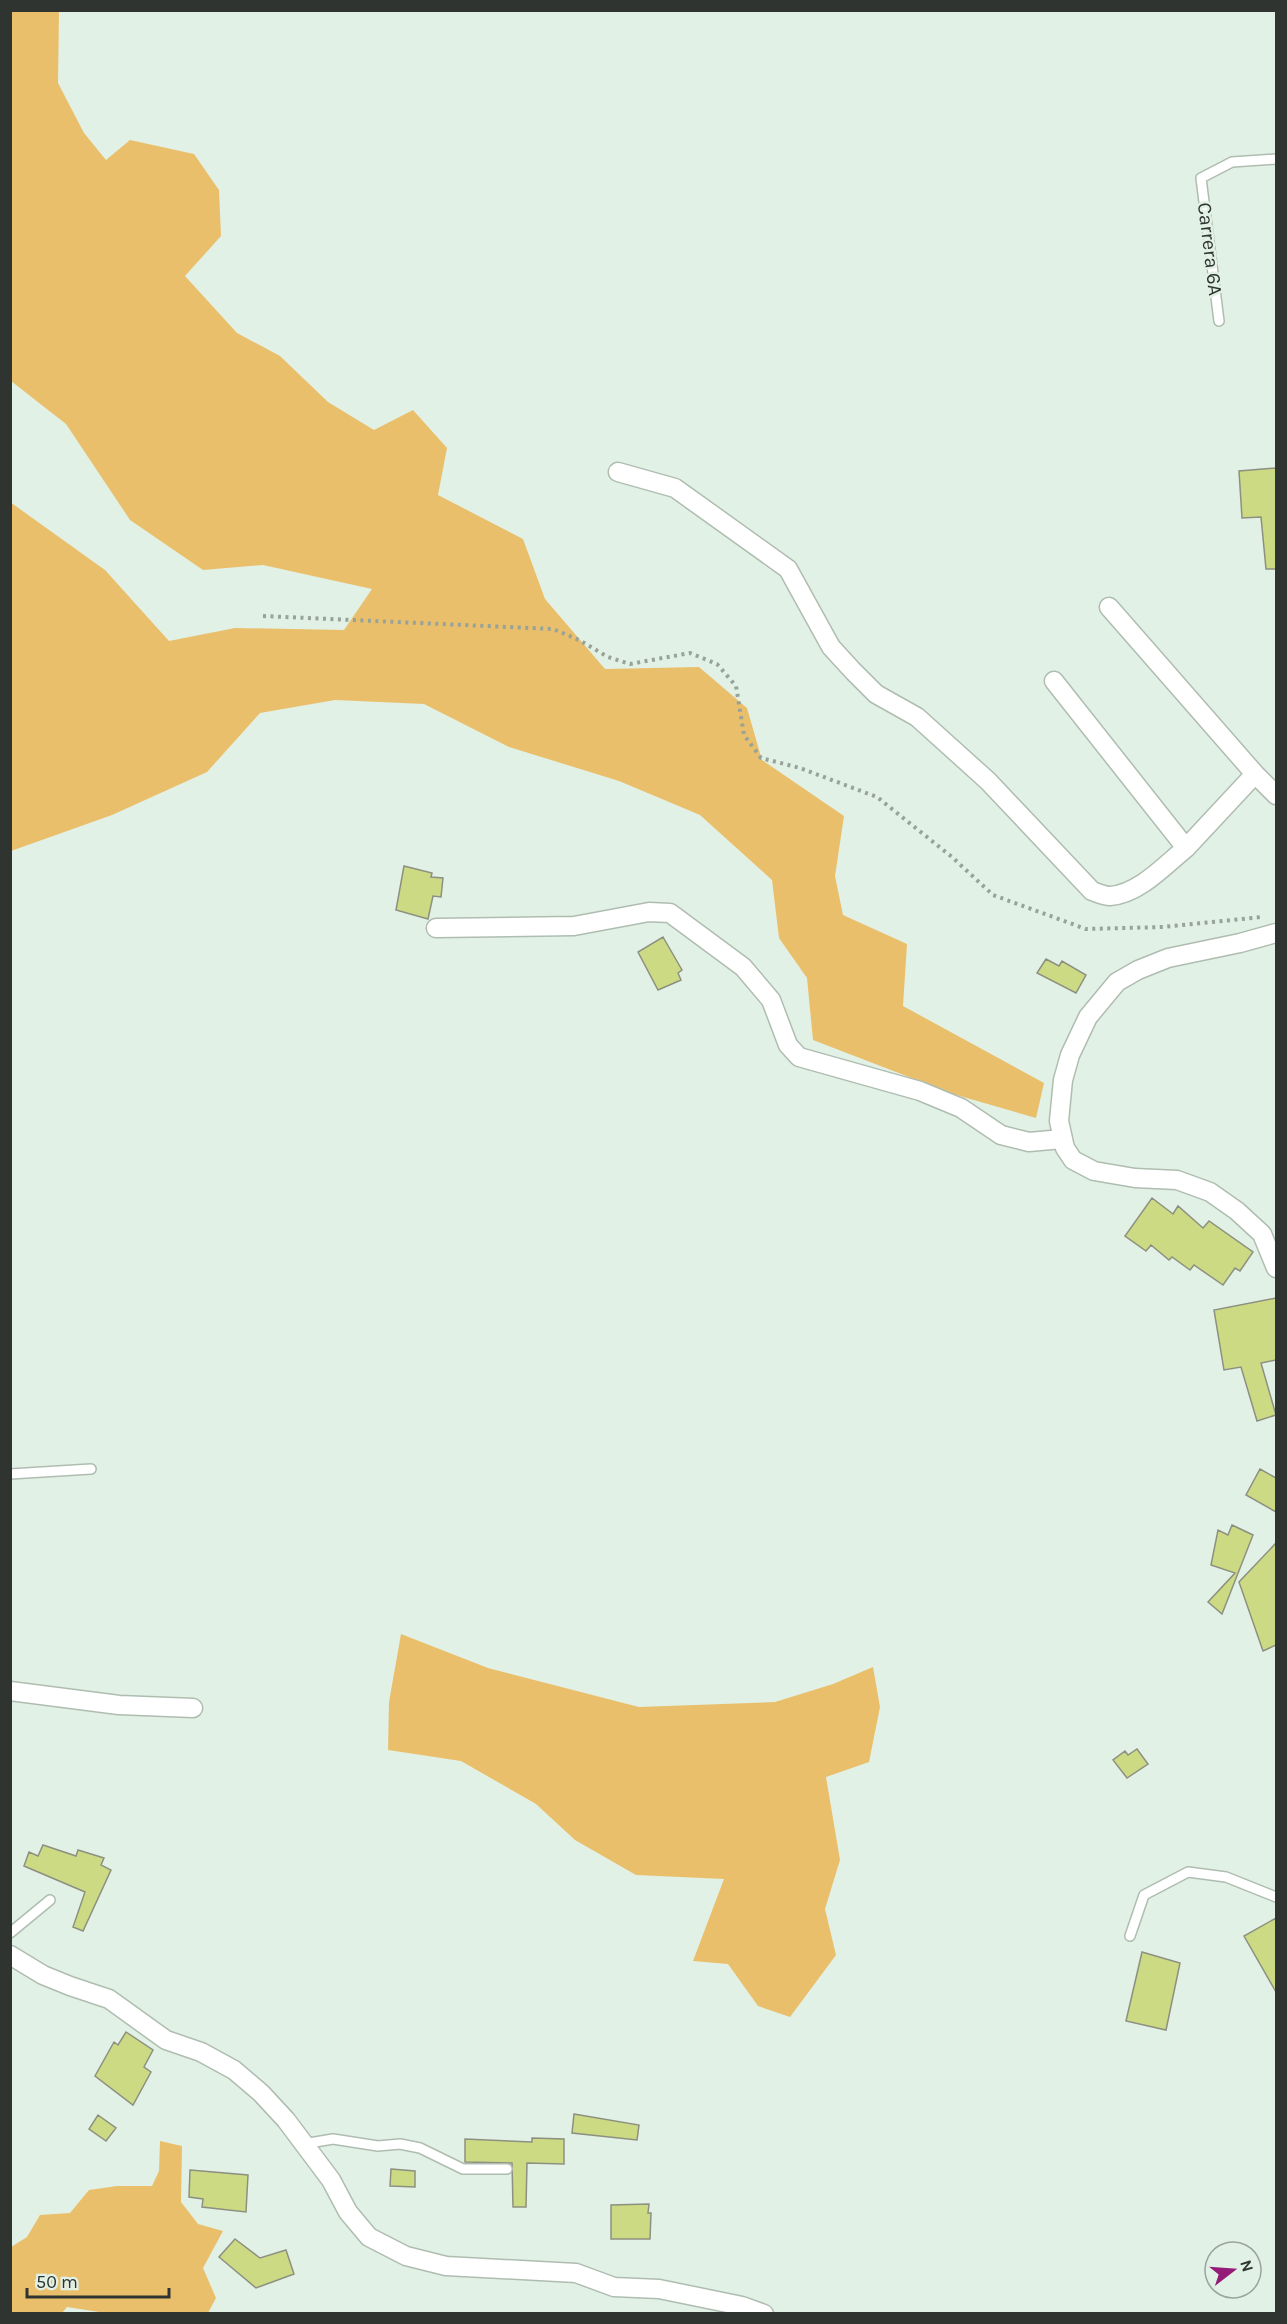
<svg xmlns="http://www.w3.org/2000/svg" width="1287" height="2324" font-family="Karla,sans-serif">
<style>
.green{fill:#eabf6c}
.building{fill:#ccdb83;stroke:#8d9081;stroke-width:1.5}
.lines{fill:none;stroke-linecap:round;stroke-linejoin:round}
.service-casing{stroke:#afbdb1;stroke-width:12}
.minor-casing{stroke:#afbdb1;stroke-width:21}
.path{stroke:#97a299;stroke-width:4;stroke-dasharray:3 4.5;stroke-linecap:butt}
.service{stroke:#fff;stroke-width:9}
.minor{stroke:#fff;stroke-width:18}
.labels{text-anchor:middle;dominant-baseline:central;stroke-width:5;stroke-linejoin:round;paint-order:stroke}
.street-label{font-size:20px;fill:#2f3430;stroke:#e2f1e5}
</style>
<rect width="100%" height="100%" fill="#e2f1e5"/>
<!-- green -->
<path class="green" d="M11 11H59L58 83 84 133 106 160 130 140 194 154 219 190 221 236 185 276 237 333 280 356 328 402 374 430 413 410 447 448 438 495 523 539 545 599 605 669 699 667 747 708 762 760 844 816 835 876 843 915 907 944 903 1006 1044 1083 1036 1118 953 1094 813 1040 807 978 779 938 772 880 700 815 619 781 509 747 424 704 335 700 260 713 207 772 112 815 11 851 10 502 105 570 169 641 235 628 344 630 372 589 263 565 203 570 130 520 66 424 11 381Z
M401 1634 488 1668 639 1707 775 1702 833 1684 873 1667 880 1707 869 1762 826 1777 840 1860 825 1909 836 1955 790 2017 758 2006 728 1964 693 1961 724 1879 636 1875 575 1840 536 1804 461 1761 388 1750 389 1702Z
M160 2141 182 2146 181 2202 198 2224 223 2231 203 2268 216 2298 208 2313 112 2314 67 2307 62 2313H11V2247L27 2237 40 2215 70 2213 89 2190 117 2186H152L159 2171Z"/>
<!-- building -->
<path class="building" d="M1276 468V569H1266L1261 517 1242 518 1239 471Z
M404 866 432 873 431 877 443 878 441 897 433 896 428 919 396 910Z
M663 937 682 970 678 973 681 980 658 990 638 952Z
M1046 959 1059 966 1062 961 1086 975 1076 993 1037 973Z
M1152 1198 1173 1214 1178 1206 1203 1228 1209 1221 1253 1252 1240 1271 1235 1268 1223 1285 1194 1265 1190 1270 1172 1257 1169 1260 1151 1245 1146 1251 1125 1236Z
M1276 1298V1360L1261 1363 1276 1415 1257 1421 1241 1367 1224 1370 1214 1310Z
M1260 1469 1276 1478V1512L1246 1495Z
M1232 1525 1253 1535 1222 1614 1208 1602 1235 1573 1211 1565 1218 1530 1228 1535Z
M1276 1543V1645L1263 1651 1239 1582Z
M1137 1749 1148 1764 1127 1778 1113 1760 1125 1751 1128 1755Z
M43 1845 76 1856 78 1850 104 1858 101 1865 111 1870 83 1931 73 1927 85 1892 24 1866 29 1852 38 1856Z
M1276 1918V1992L1244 1936Z
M1142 1952 1180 1963 1166 2030 1126 2021Z
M126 2032 153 2050 144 2067 151 2072 133 2105 95 2076 114 2042 118 2045Z
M574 2114 639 2125 637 2140 572 2133Z
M98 2115 116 2128 106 2141 89 2129Z
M532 2138 564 2139V2164L527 2163 526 2207H513L512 2163 465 2162V2139L532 2142Z
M391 2169 415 2171V2187L390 2186Z
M190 2170 248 2175 246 2212 202 2207 203 2199 189 2197Z
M649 2204 648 2213H651L650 2239H611V2205Z
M235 2239 260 2258 286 2250 294 2274 256 2288 219 2257Z"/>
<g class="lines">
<!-- service casing -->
<g class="service-casing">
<path id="service" d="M1219 321 1201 178 1232 162 1276 159
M10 1474 91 1469
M10 1933 50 1900
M1130 1936 1144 1895 1188 1872 1226 1877 1276 1897
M303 2144 333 2139 378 2146 400 2144 420 2148 463 2169H507"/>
</g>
<!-- minor casing -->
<g class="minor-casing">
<path id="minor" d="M618 472 675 488 788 569 831 647 853 671 876 694 917 717 988 781 1092 891C1098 893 1104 896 1110 896 1139 894 1165 865 1186 848
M1109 607 1255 774 1276 795
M1054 681 1186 848 1255 774
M436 928 574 926 649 912 670 913 743 967 771 1000 788 1045 799 1057 920 1091 961 1108 1001 1135 1029 1142 1062 1139
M1276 933 1240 943 1168 958 1138 970 1117 982 1088 1017 1070 1055 1063 1080 1059 1121 1065 1148 1073 1160 1094 1171 1135 1178 1177 1180 1210 1192 1237 1211 1262 1234 1276 1268
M10 1691 119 1705 193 1708
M10 1955 43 1975 70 1986 109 1999 166 2040 201 2052 234 2070 261 2093 286 2120 331 2180 348 2212 369 2237 406 2256 446 2266 576 2273 614 2287 659 2289 742 2306 764 2314"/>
</g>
<!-- path -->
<path class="path" d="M263 616 553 629 579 640 608 657 630 664 690 653 717 664 736 686 744 735 761 758 800 768 877 797 952 857 993 895 1086 929 1163 927 1261 917"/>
<!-- service -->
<use href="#service" class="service"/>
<!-- minor -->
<use href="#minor" class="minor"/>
</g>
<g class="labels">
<!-- street labels -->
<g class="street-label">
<text transform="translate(1210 249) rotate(83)">Carrera 6A</text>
</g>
</g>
<!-- border -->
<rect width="1287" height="2324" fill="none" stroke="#2f3430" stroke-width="24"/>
<!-- north arrow -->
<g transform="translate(1233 2270) rotate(73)"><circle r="28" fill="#e2f1e5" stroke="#9aa59d" stroke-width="1.5"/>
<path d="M0-4.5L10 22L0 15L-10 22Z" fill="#941c78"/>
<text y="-9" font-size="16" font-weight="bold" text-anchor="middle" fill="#2f3430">N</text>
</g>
<!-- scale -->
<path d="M27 2288v9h142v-9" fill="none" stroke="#2f3430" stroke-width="3"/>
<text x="36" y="2288" font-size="18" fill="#2f3430" stroke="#e2f1e5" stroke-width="4.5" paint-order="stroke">50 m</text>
</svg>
